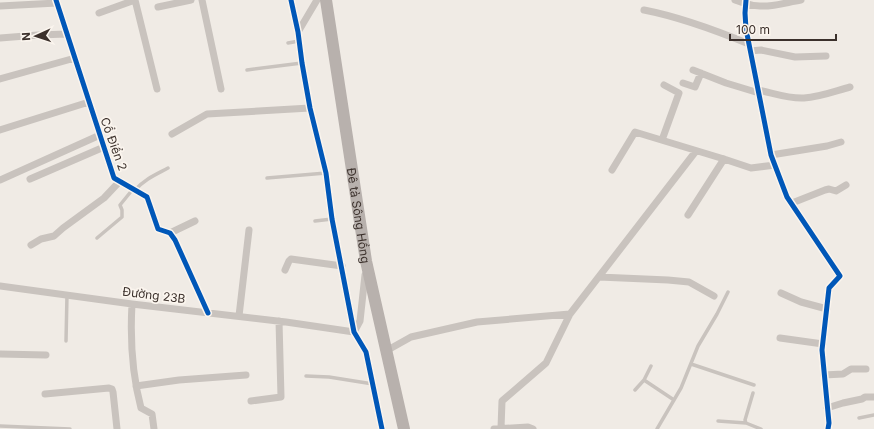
<svg xmlns="http://www.w3.org/2000/svg" width="874" height="429" font-family="Inter,sans-serif">
<style>
.lines{fill:none;stroke-linecap:round;stroke-linejoin:round}
.service{stroke:#c9c3be;stroke-width:3.5}
.minor{stroke:#c9c3be;stroke-width:7}
.primary{stroke:#b8b1ad;stroke-width:12}
.cycleway-casing{stroke:#fbf5ee;stroke-width:8}
.cycleway{stroke:#0057b8;stroke-width:5}
.labels{text-anchor:middle;dominant-baseline:central;stroke-width:3.5;stroke-linejoin:round;paint-order:stroke}
.street-label{font-size:12px;fill:#3b302b;stroke:#fbf5ee}
</style>
<rect width="100%" height="100%" fill="#f0ebe5"/>
<g class="lines">
<!-- service -->
<path class="service" d="M288 43 299 41
M247 70 302 63
M267 178 326 173
M135 190C145 179 155 175 168 168
M315 221 332 219
M97 238 122 217V210L120 205 133 189
M66 341 67 295
M691 364 754 385
M306 376 329 377 373 384
M644 380 674 400
M635 390 644 380 651 366
M753 393 745 420 746 423 761 429
M859 418 874 415
M718 421 746 423
M0 426 70 429
M657 429 681 388 698 346 717 314 728 292"/>
<!-- minor -->
<path class="minor" d="M56 0 114 178 147 197 158 229 170 233 175 240 208 313
M135 0 157 89
M202 0 221 89
M291 0 298 32 302 63 310 108 326 173 332 219 354 332 366 352 382 429
M735 0C743 3 751 6 760 6 774 7 788 2 801 0
M746 0 745 13 746 29 771 155 787 197 840 276 829 288 822 350 829 423 828 429
M0 6 57 3
M158 7 191 0
M644 10C680 17 715 30 749 44
M99 13 135 0
M298 32 317 0
M0 38 38 35 67 34
M750 51 761 50 795 57 826 56
M693 70 726 83 759 93
M0 79 75 58
M683 83 695 87 701 73
M758 90C773 93 789 99 804 98 820 97 835 91 850 87
M0 130 89 102
M172 134 207 114 310 108
M662 140 679 93 664 85
M771 155 827 146 841 142
M612 170 635 132 724 159 751 168 775 165
M30 179 104 147
M0 180 100 135
M792 203 825 190 829 189 836 191 846 185
M688 215 724 159
M170 233 195 221
M31 245 41 239 54 236 63 228 104 198 120 181
M285 270 289 261 291 259 342 266
M599 277 668 280 689 282 714 296
M0 286 132 304 286 322 354 332
M781 293 801 302 827 309
M132 304C130 339 132 374 141 408L152 414 154 429
M239 316 249 230
M354 332 360 321 365 275
M780 338 823 344
M386 351 411 337 477 322 570 314
M0 354 46 355
M824 375 843 374 851 369H866
M136 386 179 380 246 375
M45 394 109 388 112 389 113 392 117 429
M251 401 281 397 279 321
M827 408 843 403 862 399 865 397H874
M501 428 502 401 546 363 570 314 696 151
M494 429 528 427 533 429"/>
<!-- primary -->
<path class="primary" id="s1" d="M326 0 366 261 404 429"/>
<!-- cycleway casing -->
<g class="cycleway-casing">
<path id="cycleway" d="M56 0 114 178 147 197 158 229 170 233 175 240 208 313
M291 0 298 32 302 63 310 108 326 173 332 219 354 332 366 352 382 429
M746 0 745 13 746 29 771 155 787 197 840 276 829 288 822 350 829 423 828 429"/>
</g>
<!-- cycleway -->
<use href="#cycleway" class="cycleway"/>
</g>
<g class="labels">
<!-- street labels -->
<g class="street-label">
<text transform="translate(114 144) rotate(70)">Cổ Điển 2</text>
<text stroke="none"><textPath href="#s1" startOffset="218">Đê tả Sông Hồng</textPath></text>
<text transform="translate(154 295) rotate(7)">Đường 23B</text>
</g>
</g>
<!-- north arrow -->
<g transform="translate(36 36) rotate(267)" stroke="#fbf5ee" stroke-width="3" paint-order="stroke">
<path d="M0-3L7 15L0 10L-7 15Z" fill="#3b302b"/>
<text y="-6" font-size="11" font-weight="bold" text-anchor="middle" fill="#3b302b">N</text>
</g>
<!-- scale -->
<path d="M730 34v6h106v-6" fill="none" stroke="#3b302b" stroke-width="2"/>
<text x="736" y="34" font-size="12" fill="#3b302b" stroke="#fbf5ee" stroke-width="3" paint-order="stroke">100 m</text>
</svg>
